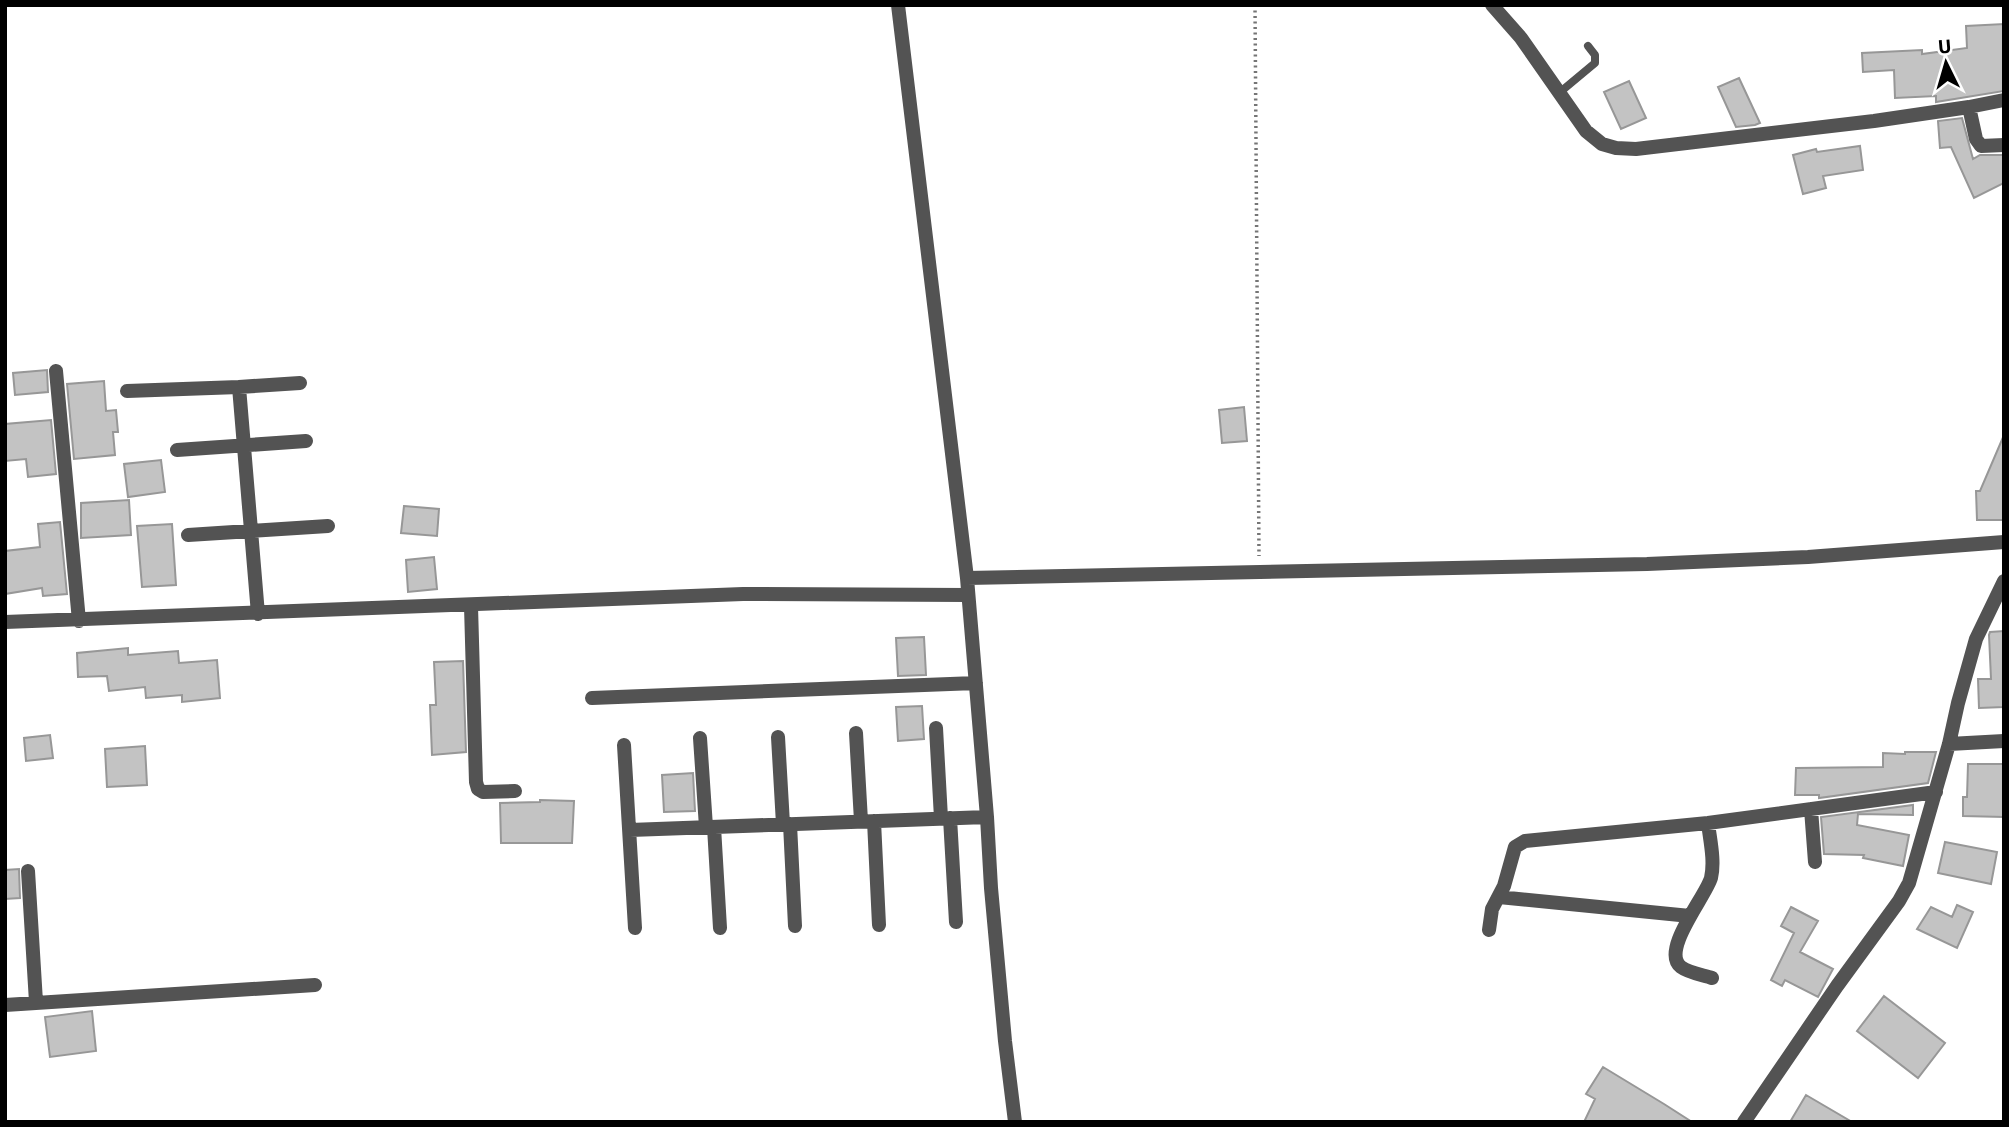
<svg xmlns="http://www.w3.org/2000/svg" width="2009" height="1127" font-family="'Exo 2',sans-serif">
<style>
.building{fill:#c3c3c3;stroke:#979797;stroke-width:2}
.lines{fill:none;stroke-linecap:round;stroke-linejoin:round}
.path{stroke:#757575;stroke-width:3.5;stroke-dasharray:2 3.5;stroke-linecap:butt}
.service{stroke:#535353;stroke-width:8}
.minor{stroke:#535353;stroke-width:14}
</style>
<rect width="100%" height="100%" fill="#fff"/>
<!-- building -->
<path class="building" d="M2004 24V91L1936 102V96L1895 98 1894 70 1863 72 1862 53 1922 50V54L1967 48 1966 26Z
M1739 78 1760 123 1755 125 1736 127 1718 87Z
M1629 81 1646 118 1621 129 1604 92Z
M1962 118 1973 159 1980 155H2004V183L1974 198 1951 147 1940 148 1938 121Z
M1860 146 1863 170 1823 176 1826 188 1803 194 1793 155 1816 149 1817 152Z
M47 370 48 392 15 395 13 373Z
M104 381 106 411 116 410 118 432H113L115 455 74 459 67 384Z
M1244 407 1247 441 1222 443 1219 410Z
M51 420 56 474 28 477 26 459 5 461V424Z
M2004 435V520H1977L1976 491H1980Z
M161 460 165 492 128 497 124 464Z
M129 500 131 535 81 538V503Z
M404 506 439 509 437 536 401 533Z
M60 522 67 594 43 596 42 588 5 594V551L40 547 38 524Z
M172 524 176 585 142 587 137 526Z
M434 557 437 589 408 592 406 560Z
M2004 631V707L1979 708 1978 679H1991L1989 635 1990 632Z
M924 637 926 675 898 676 896 638Z
M128 648V655L178 651 179 663 217 660 220 698 182 702V695L146 698 145 687 109 691 107 676 78 677 77 653Z
M463 661 466 752 432 755 430 705H436L434 662Z
M922 706 924 739 898 741 896 707Z
M50 735 53 758 26 761 24 738Z
M145 746 147 785 107 787 105 749Z
M1905 752H1936L1928 783 1819 798V795H1795L1796 768 1883 767V753L1905 754Z
M1968 764H2004V817L1963 816V797H1967Z
M693 773 695 811 664 812 662 775Z
M540 800 574 801 572 843H501L500 803 540 802Z
M1913 805V815L1858 814 1857 825 1909 835 1903 866 1863 858 1864 855 1824 854 1821 817Z
M1945 842 1997 852 1991 884 1938 873Z
M19 869 20 898 5 899V870Z
M1957 905 1973 912 1957 948 1917 929 1931 907 1952 917Z
M1791 907 1818 921 1800 952 1833 969 1818 997 1785 980 1782 986 1771 980 1794 933 1781 926Z
M1884 996 1945 1043 1918 1078 1857 1031Z
M92 1011 96 1051 50 1057 45 1017Z
M1603 1067 1664 1104 1692 1122H1584L1595 1099 1586 1094Z
M1806 1095 1852 1122H1790Z"/>
<g class="lines">
<!-- path -->
<path class="path" d="M1255 5 1259 556"/>
<!-- service -->
<path class="service" d="M1559 93 1595 63V55L1588 46"/>
<!-- minor -->
<path class="minor" d="M898 5 967 578 987 817 991 888 1005 1041 1015 1122
M1492 5 1521 38 1586 131 1602 144 1616 148 1636 149 1874 121 1969 107 2004 100
M1969 107 1976 139 1981 146 2004 145
M56 371 79 621
M239 387 300 383
M127 391 239 387 258 614
M177 450 306 441
M188 535 328 526
M967 578 1647 564 1808 557 2004 542
M471 606 476 782 478 789 483 792 515 791
M5 622 743 594 968 595
M592 698 976 683
M936 728 941 818
M856 733 861 821
M778 737 783 824
M700 738 706 827
M1949 744 2004 741
M624 745 635 928
M1811 809 1815 862
M950 818 956 922
M874 821 879 925
M1708 823C1710 840 1715 861 1711 878 1706 896 1660 951 1681 967 1689 973 1703 975 1712 978
M790 824 795 926
M714 827 720 928
M630 830 987 817
M28 871 36 1002
M1499 897 1690 916
M1489 930 1492 909 1504 886 1515 847 1525 841 1708 823 1936 792
M5 1005 315 985
M1744 1122 1837 986 1899 901 1909 883 1949 744 1958 703 1976 639 2004 581"/>
</g>
<!-- border -->
<rect width="2009" height="1127" fill="none" stroke="#000000" stroke-width="14"/>
<!-- north arrow -->
<g transform="translate(1946 63) rotate(355)" stroke="#ffffff" stroke-width="5" paint-order="stroke">
<path d="M0-5L12 26L0 18L-12 26Z" fill="#000000"/>
<text y="-10" font-size="19" font-weight="bold" text-anchor="middle" fill="#000000">U</text>
</g>
</svg>
